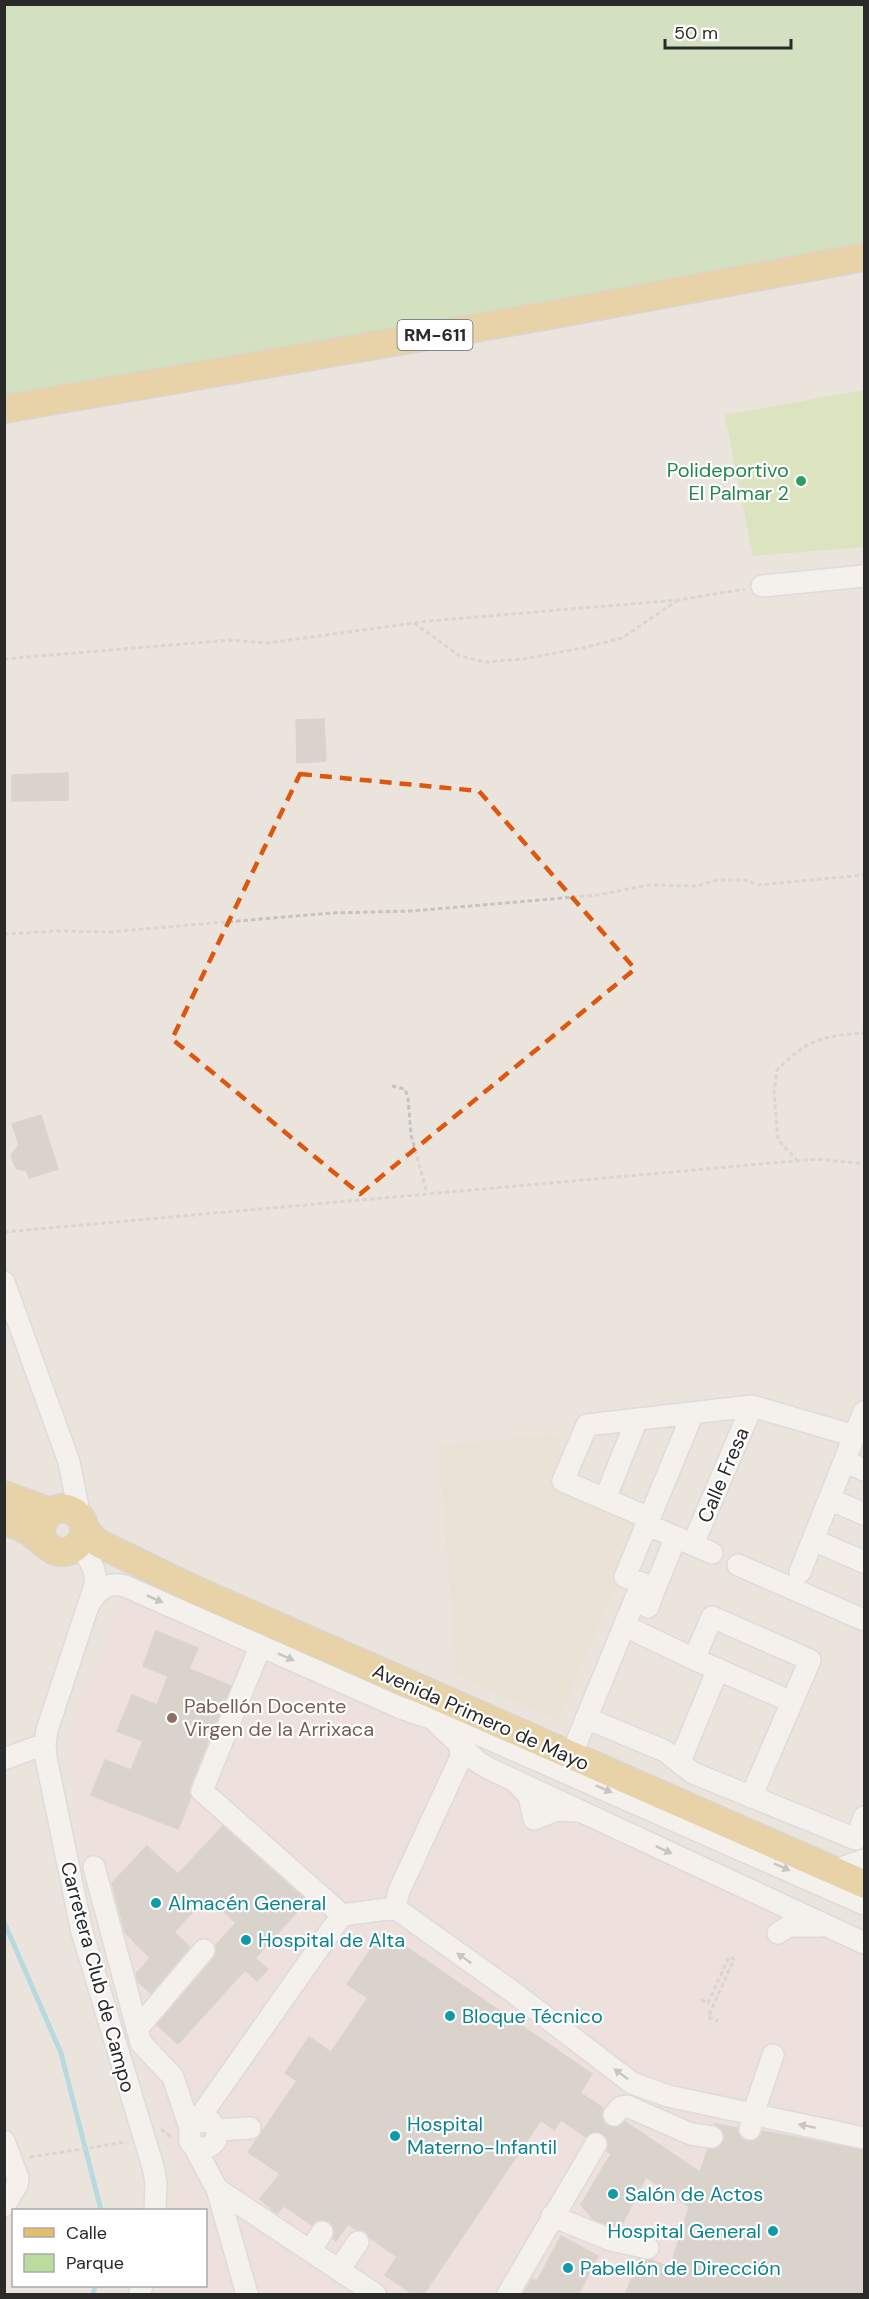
<svg xmlns="http://www.w3.org/2000/svg" width="869" height="2299" font-family="'DM Sans',sans-serif">
<style>
.education{fill:#ebe0ce}
.medical{fill:#f1dbde}
.green{fill:#b8dd9f}
.pitch{fill:#c9e39b}
.lines{fill:none;stroke-linecap:round;stroke-linejoin:round}
.stream{stroke:#79cfe4;stroke-width:5}
.building{fill:#c4bfb9;stroke:#c6c0b7;stroke-width:1.5}
.minor-tunnel{stroke:#c4bfb9;stroke-width:21;stroke-dasharray:21 10;stroke-linecap:butt}
.minor-casing{stroke:#ccd0db;stroke-width:24}
.major-casing{stroke:#c3c3c3;stroke-width:30}
.path{stroke:#c3c3c3;stroke-width:3;stroke-dasharray:4.5 3;stroke-linecap:butt}
.minor{stroke:#fff;stroke-width:21}
.major{stroke:#e4bf69;stroke-width:27}
.oneway{fill:#9f9f9f}
.marked{fill:none;stroke:#de570e;stroke-width:4.5;stroke-dasharray:12 8;stroke-linejoin:round}
.leisure-dot{fill:#2e9e5b;stroke:#fff;stroke-width:2}
.education-dot{fill:#8d6e63;stroke:#fff;stroke-width:2}
.culture-dot{fill:#0f9aa8;stroke:#fff;stroke-width:2}
.labels{text-anchor:middle;dominant-baseline:central;stroke-width:4.5;stroke-linejoin:round;paint-order:stroke}
.shield{fill:#fff;stroke:#6a6a6a;stroke-width:1.5}
.shield-label{font-size:18px;font-weight:bold;fill:#2a2a2a}
.leisure-label{font-size:20px;fill:#27864d;stroke:#fff;text-anchor:end}
.street-label{font-size:20px;fill:#2a2a2a;stroke:#fff}
.education-label{font-size:20px;fill:#785e54;stroke:#fff;text-anchor:start}
.culture-label{font-size:20px;fill:#0d838f;stroke:#fff;text-anchor:start}
</style>
<rect width="100%" height="100%" fill="#ebe4dd"/>
<!-- education -->
<path class="education" d="M558 1434 565 1490 643 1520 558 1721 457 1675 438 1445Z"/>
<!-- medical -->
<path class="medical" d="M125 1593 258 1652 864 1934V2294H159L160 2286H206V2210H175L179 2188 81 1849 68 1736Z"/>
<!-- green -->
<path class="green" d="M5 5H864V247L5 408Z"/>
<!-- pitch -->
<path class="pitch" d="M864 390V547L753 556 725 415Z"/>
<g class="lines">
<!-- stream -->
<path class="stream" d="M4 1922 61 2053 101 2210
M93 2294 95 2286"/>
</g>
<!-- building -->
<path class="building" d="M324 719 326 761 297 763 296 720Z
M68 773V800L12 801V775Z
M41 1115 58 1169 29 1178 27 1171 17 1169 14 1164 11 1155 19 1145 12 1124Z
M156 1631 198 1648 189 1669 231 1686 190 1786 191 1797 178 1829 91 1795 105 1760 131 1770 143 1741 117 1731 132 1695 157 1705 168 1676 143 1666Z
M223 1826 307 1901 255 1958 268 1969 257 1981 245 1970 178 2044 157 2025 214 1958 217 1952 216 1945 236 1923 207 1896 174 1932 190 1947 151 1993 138 1982 136 1974 150 1958 125 1932 112 1883 147 1846 178 1874Z
M383 1931 592 2074 580 2093 603 2108 602 2119 606 2125 618 2127 625 2122 700 2172 708 2149H717L724 2139V2132L715 2124 737 2128 741 2138 748 2142 759 2138 763 2131 864 2150V2295H625L639 2259 652 2260 670 2268 689 2207 646 2177 620 2228 594 2220 581 2205 611 2154 607 2151 609 2145 607 2138 603 2133 597 2131 586 2137 561 2120 554 2130 541 2120 423 2295H414L385 2275 397 2257 370 2238 365 2231 357 2230 348 2224 336 2241 333 2239 335 2233 333 2227 328 2221H317L312 2225 284 2206 277 2214 260 2199 280 2174 248 2152 297 2081 285 2073 309 2037 331 2052 368 1998 347 1984Z
M561 2236 598 2256 578 2295H523L532 2279 537 2281Z"/>
<g class="lines">
<!-- minor-tunnel -->
<path class="minor-tunnel" d="M712 2137 864 2162
M596 2144 614 2115"/>
<!-- minor casing -->
<g class="minor-casing">
<path id="minor" d="M762 586 864 576
M4 1282 69 1462 80 1517
M845 1461 864 1470
M605 1499 637 1419
M829 1499 864 1514
M649 1518 563 1481 587 1425 752 1406 855 1436
M648 1525 712 1553
M813 1540 864 1562
M81 1542 94 1570 96 1582 47 1730 45 1744 46 1758 82 1932 154 2170 156 2184 155 2210
M693 1544 752 1406
M738 1565 864 1620
M800 1572 864 1412
M655 1588 676 1537
M88 1606C96 1591 107 1581 125 1586L401 1708 478 1734 864 1904
M625 1626 694 1659
M258 1652 202 1791 342 1915
M586 1718 665 1751 693 1773 856 1839 864 1817
M436 1722 478 1762 492 1770 864 1943
M571 1756 636 1597 648 1607 655 1588 625 1577 693 1413
M4 1759 45 1744
M680 1761 718 1669
M517 1783 529 1796 534 1819 557 1810 576 1811
M751 1797 810 1660 712 1617 694 1659 792 1702
M94 1867 141 2043 173 2077 190 2128V2142C199 2151 209 2150 216 2140L217 2130 211 2122 197 2121 190 2127
M833 1871 864 1860
M395 1908 399 1891 461 1757 460 1744
M778 1933 789 1926H820
M137 2029 204 1950
M614 2115 621 2107 627 2106 691 2134 712 2137
M197 2121 342 1915 395 1908 513 1992 632 2083 668 2096 864 2138
M750 2129 753 2114 773 2055
M217 2130 250 2128
M4 2141 18 2178 17 2185 4 2206
M194 2146 217 2189 247 2294
M217 2189 375 2294
M552 2216 611 2240 648 2248
M310 2251 322 2232
M339 2270 358 2242
M140 2294 142 2286
M508 2294 596 2144"/>
</g>
<!-- major casing -->
<g class="major-casing">
<path id="major" d="M4 409 556 314 864 257
M4 1495 51 1512
M4 1520C13 1524 22 1527 30 1532 40 1538 48 1551 61 1552 82 1553 93 1525 76 1513 55 1497 34 1523 44 1542
M84 1528 94 1540 100 1544 195 1590 864 1884"/>
</g>
<!-- path -->
<path class="path" d="M414 623 460 656 485 662 523 659 583 648 622 638 678 600
M4 659 230 640 268 643 428 621 678 600 745 589
M4 934 58 931 108 932 332 913 412 911 598 895 648 885 696 886 717 880H745L758 885 864 875
M392 1086 405 1089 408 1098 411 1135 427 1193
M798 1161 778 1140 774 1093 777 1070C808 1039 822 1036 864 1033
M4 1232 817 1159 864 1164
M701 2000 708 2003 729 1957 734 1959 708 2017 718 2021
M161 2129 171 2137
M30 2157 127 2142"/>
<!-- minor -->
<use href="#minor" class="minor"/>
<!-- major -->
<use href="#major" class="major"/>
</g>
<!-- one-way arrows -->
<defs><path id="oneway-solid" d="M-6-.8H1V-3.2L6.5 0L1 3.2V.8H-6Z" transform="scale(1.5)"/></defs>
<g class="oneway">
<use href="#oneway-solid" transform="translate(155 1599) rotate(24)"/>
<use href="#oneway-solid" transform="translate(286 1657) rotate(24)"/>
<use href="#oneway-solid" transform="translate(604 1789) rotate(24)"/>
<use href="#oneway-solid" transform="translate(664 1850) rotate(25)"/>
<use href="#oneway-solid" transform="translate(782 1867) rotate(24)"/>
<use href="#oneway-solid" transform="translate(464 1958) rotate(-145)"/>
<use href="#oneway-solid" transform="translate(621 2074) rotate(-143)"/>
<use href="#oneway-solid" transform="translate(807 2126) rotate(-168)"/>
</g>
<!-- marked area -->
<path d="M0 0H869V2299H0ZM300 774 479 791 635 969 360 1194 172 1039Z" fill="#ebe4dd" fill-opacity=".55" fill-rule="evenodd"/>
<path class="marked" d="M300 774 479 791 635 969 360 1194 172 1039Z"/>
<!-- markers -->
<circle class="leisure-dot" cx="801" cy="481" r="6"/>
<circle class="education-dot" cx="172" cy="1718" r="6"/>
<g class="culture-dot">
<circle cx="156" cy="1903" r="6"/>
<circle cx="246" cy="1940" r="6"/>
<circle cx="450" cy="2016" r="6"/>
<circle cx="395" cy="2136" r="6"/>
<circle cx="613" cy="2194" r="6"/>
<circle cx="773" cy="2231" r="6"/>
<circle cx="568" cy="2268" r="6"/>
</g>
<g class="labels">
<!-- shield labels -->
<rect class="shield" x="397.5" y="320" width="75" height="30" rx="4.5"/>
<g class="shield-label">
<text x="435" y="335">RM-611</text>
</g>
<!-- leisure labels -->
<g class="leisure-label">
<text x="789" y="470">Polideportivo<tspan x="789" dy="23">El Palmar 2</tspan></text>
</g>
<!-- street labels -->
<g class="street-label">
<text transform="translate(723 1475) rotate(-67)">Calle Fresa</text>
<text transform="translate(481 1717) rotate(24)">Avenida Primero de Mayo</text>
<text transform="translate(98 1977) rotate(75)">Carretera Club de Campo</text>
</g>
<!-- education labels -->
<g class="education-label">
<text x="184" y="1706">Pabellón Docente<tspan x="184" dy="23">Virgen de la Arrixaca</tspan></text>
</g>
<!-- culture labels -->
<g class="culture-label">
<text x="168" y="1903">Almacén General</text>
<text x="258" y="1940">Hospital de Alta</text>
<text x="462" y="2016">Bloque Técnico</text>
<text x="407" y="2124">Hospital<tspan x="407" dy="23">Materno-Infantil</tspan></text>
<text x="625" y="2194">Salón de Actos</text>
<text x="761" y="2231" text-anchor="end">Hospital General</text>
<text x="580" y="2268">Pabellón de Dirección</text>
</g>
</g>
<!-- border -->
<rect width="869" height="2299" fill="none" stroke="#2a2a2a" stroke-width="12"/>
<!-- legend -->
<rect x="12" y="2209" width="195" height="78" fill="#ffffff" stroke="#aaaaaa" stroke-width="1.5"/>
<rect x="24" y="2228" width="30" height="9" fill="#e4bf69" stroke="#aaaaaa" stroke-width="1.5"/>
<text x="66" y="2239" font-size="18" fill="#2a2a2a">Calle</text>
<rect x="24" y="2254" width="30" height="18" fill="#b8dd9f" stroke="#aaaaaa" stroke-width="1.5"/>
<text x="66" y="2269" font-size="18" fill="#2a2a2a">Parque</text>
<!-- scale -->
<path d="M665 39v9h126v-9" fill="none" stroke="#2a2a2a" stroke-width="3"/>
<text x="674" y="39" font-size="18" fill="#2a2a2a" stroke="#ffffff" stroke-width="4.5" paint-order="stroke">50 m</text>
</svg>
